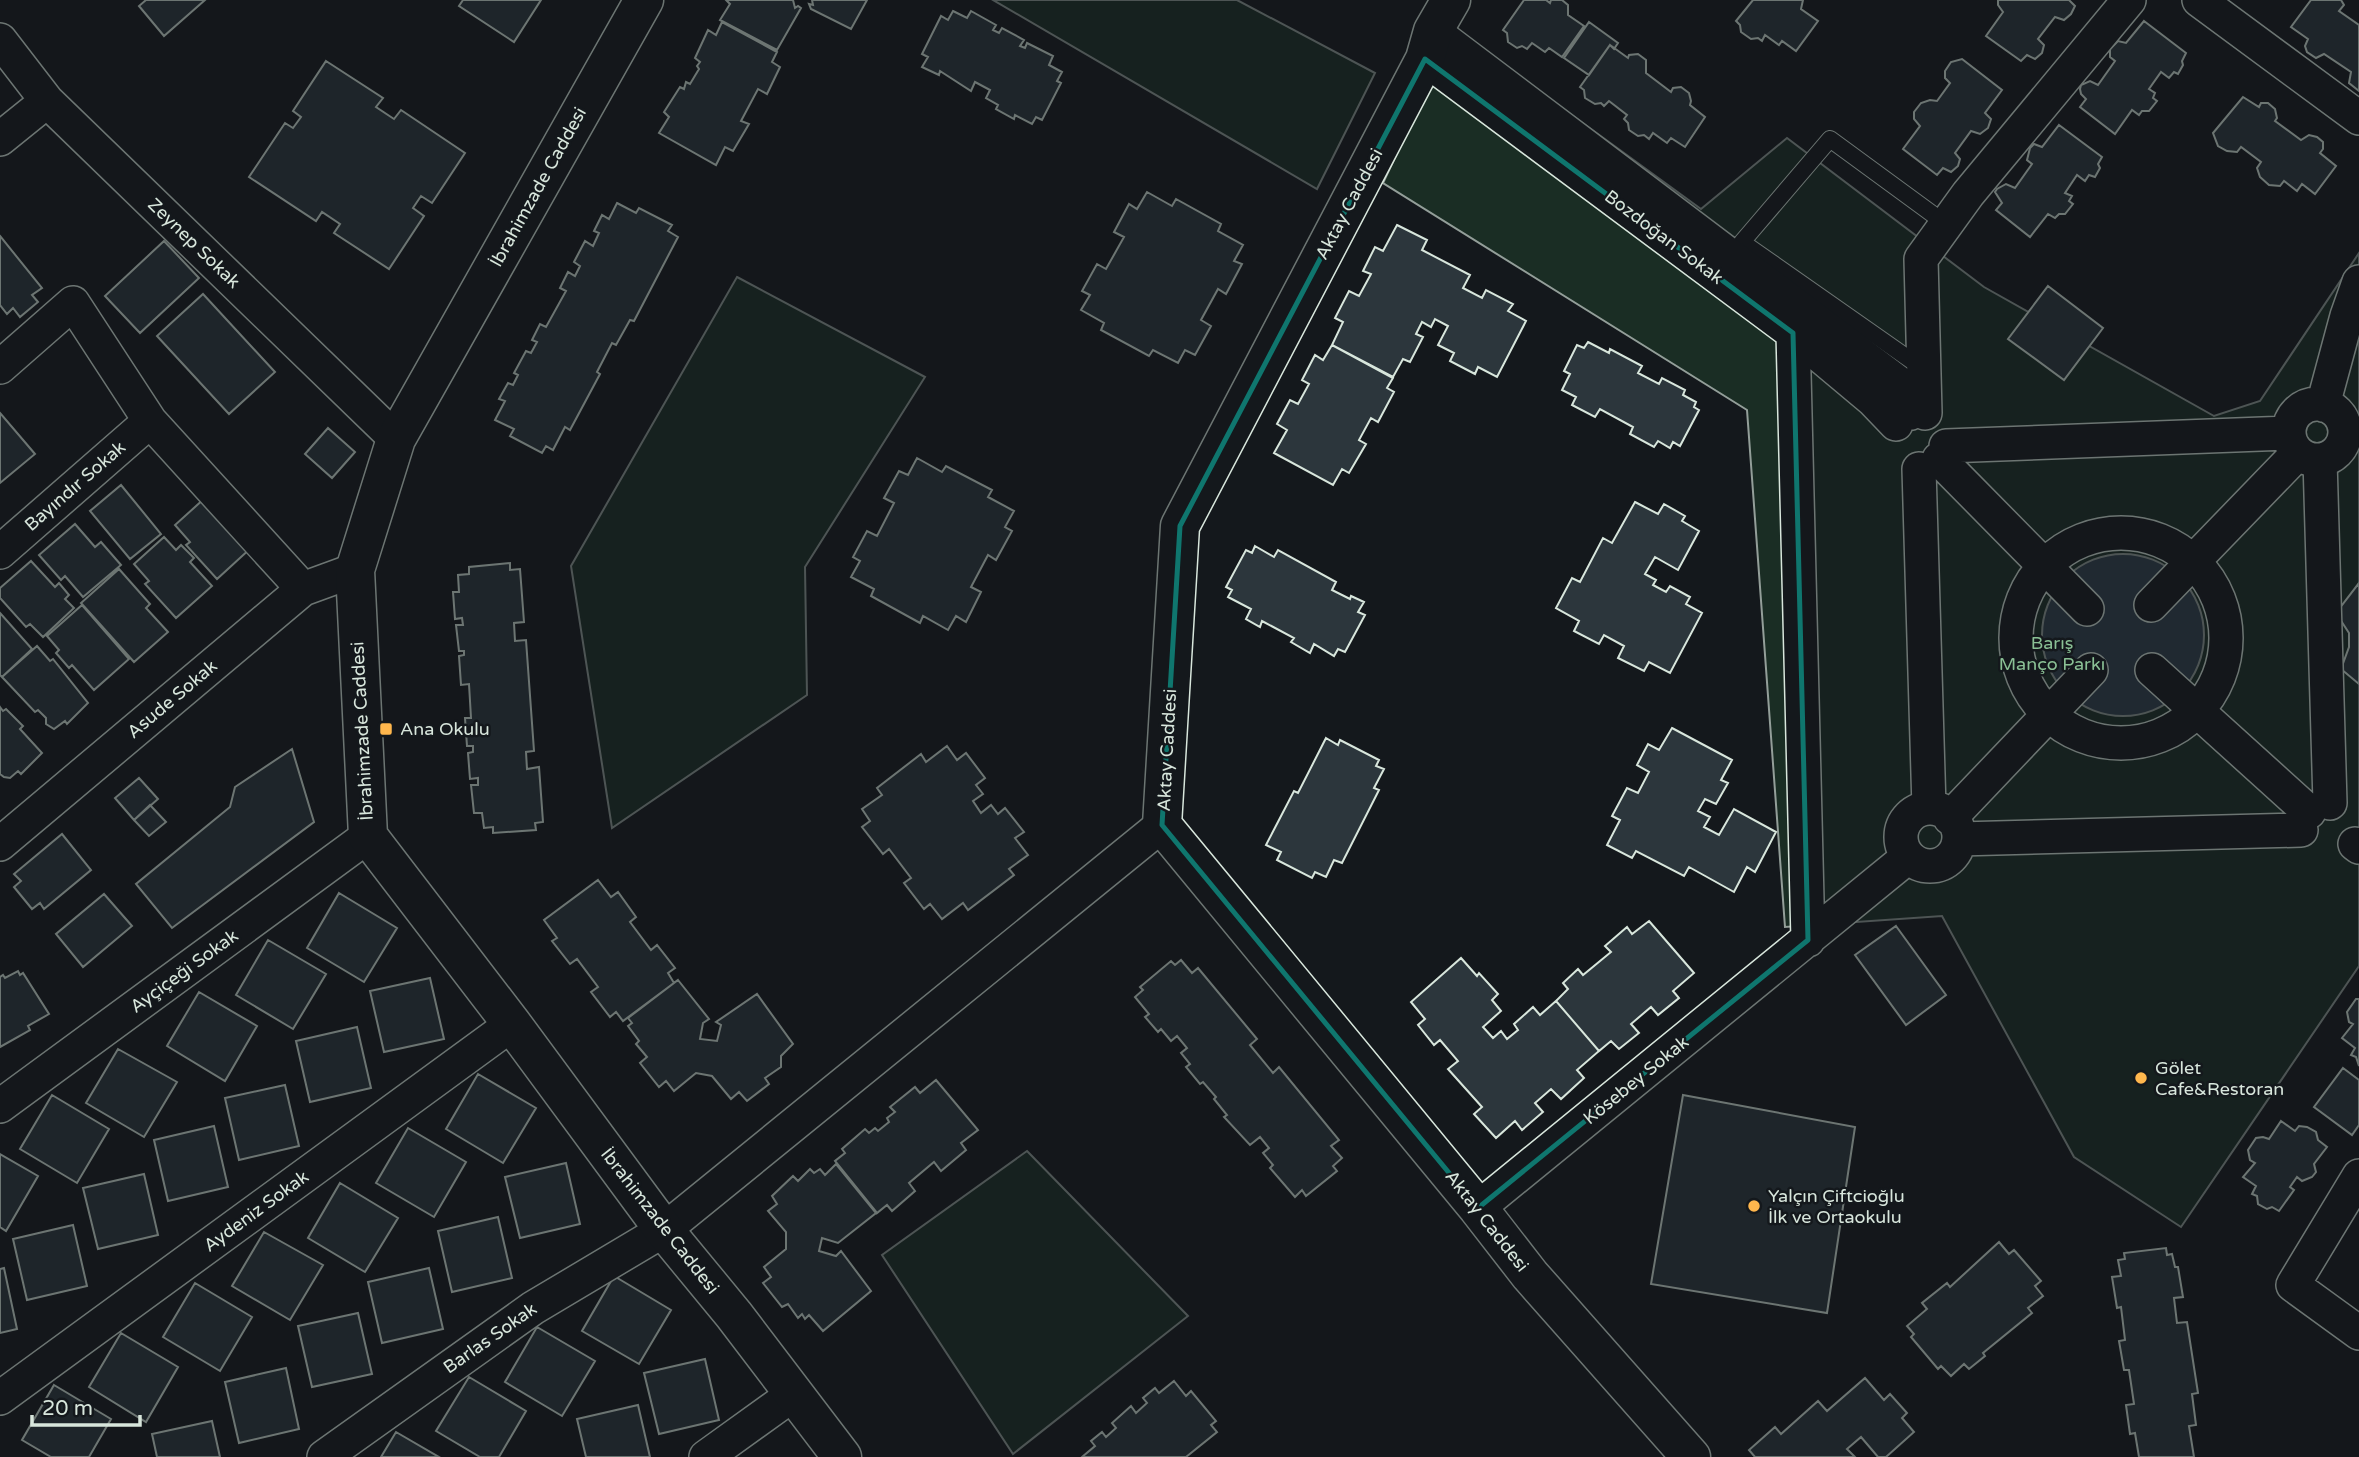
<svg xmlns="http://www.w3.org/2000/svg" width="2359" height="1457" font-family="'Varela Round',sans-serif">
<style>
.green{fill:#1a2d24;stroke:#939e99;stroke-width:2}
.water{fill:#2f3f4d;stroke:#939e99;stroke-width:2}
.building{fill:#2c363c;stroke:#d8e6dc;stroke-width:2}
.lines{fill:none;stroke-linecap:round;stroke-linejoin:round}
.lane-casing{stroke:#d8e6dc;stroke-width:18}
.street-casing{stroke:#d8e6dc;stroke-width:36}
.secondary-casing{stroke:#d8e6dc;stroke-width:41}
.path{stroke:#9da8a2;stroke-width:4.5;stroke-dasharray:5 3.5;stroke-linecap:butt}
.lane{stroke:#14181c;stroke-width:16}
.street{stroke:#14181c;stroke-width:33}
.secondary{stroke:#14181c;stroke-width:38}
.marked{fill:none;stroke:#0f766e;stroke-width:5;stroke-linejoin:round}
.poi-dot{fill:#ffb74d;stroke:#14181c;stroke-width:2.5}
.labels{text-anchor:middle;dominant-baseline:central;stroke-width:5;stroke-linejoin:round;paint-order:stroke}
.street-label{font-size:18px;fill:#d8e6dc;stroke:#14181c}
.park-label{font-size:18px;fill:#8ac095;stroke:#14181c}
.poi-label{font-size:18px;fill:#d8e6dc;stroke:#14181c;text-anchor:start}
</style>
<rect width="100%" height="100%" fill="#14181c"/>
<!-- green -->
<path class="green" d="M993 0H1237L1375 73 1317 189Z
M1455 30 1701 209 1787 138 1984 287 2214 416 2260 401 2359 253V966L2181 1227 2074 1157 1942 916 1785 927 1747 410 1383 183Z
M737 277 925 377 805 567 807 695 612 828 571 566Z
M1027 1151 1188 1316 1013 1454 882 1255Z"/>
<!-- water -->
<path class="water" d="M2042 635a81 81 0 1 1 162 0a81 81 0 1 1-162 0Z"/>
<!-- building -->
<path class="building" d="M146 0H205L164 36 139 6Z
M463 0H541L514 42 459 6Z
M726 0H793L795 8 798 6 801 8 777 50 720 20 730 4Z
M812 0H867L851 29 811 9 809 4 813 5Z
M1524 0H1546L1550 3 1551 0H1562L1568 5V15L1584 26 1562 57 1549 48 1545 52 1532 43 1527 49 1522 46 1517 48 1508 42 1507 33 1503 30Z
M1753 0H1803L1801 9 1818 21 1796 51 1782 41 1779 45 1765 35 1762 41 1758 38 1751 39 1741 32 1740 25 1736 21Z
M1998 0H2069L2075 6 2071 14 2064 20 2055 17 2038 39 2044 45 2042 53 2035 59 2027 55 2021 61 1986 36 2003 12 1998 5Z
M2311 0H2341L2344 5 2339 11 2359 25V91L2349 83 2351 72 2324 54 2316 58 2307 52 2305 46 2308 39 2291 27Z
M953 11 967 18 971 11 996 25 993 30 999 33 1002 28 1024 40 1020 46 1025 48 1027 43 1053 56 1049 65 1062 72 1057 81 1061 83 1042 120 1036 117 1032 124 1015 115 1014 119 996 109 998 105 986 98 990 90 975 82 971 91 940 71 939 75 922 67 928 57 922 54 941 16 948 20Z
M2144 21 2186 53 2182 61 2183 65 2178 74 2174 72 2169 78 2161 72 2149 89 2155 93 2153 98 2157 101 2149 111H2142L2139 115 2132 110 2115 134 2080 107 2086 99 2081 94 2080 89 2081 85 2090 81 2098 85 2115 61 2110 57V49L2118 41 2126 43Z
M722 22 777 52 772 62 780 67 767 94 758 89 741 121 749 124 733 151 725 147 716 165 659 133 669 117 664 112 680 87 684 89 686 82 690 84 699 69 697 66 700 62 695 58 708 30 716 35Z
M1589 22 1618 43 1614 49 1610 45 1589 75 1564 58Z
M1610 45 1628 58 1629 55 1638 54 1646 60V73L1671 92 1673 88 1681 87 1689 93 1691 101 1690 105 1705 117 1685 147 1671 138 1667 143 1653 133 1649 139 1644 135 1638 136 1629 130 1628 123 1624 119 1627 115 1609 101 1604 106 1601 103 1595 104 1585 98 1584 90 1580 87Z
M1962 59 2002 90 1985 113 1991 119 1988 128 1980 134 1971 131 1955 153 1960 159 1958 166 1951 172 1943 168 1937 175 1903 149 1920 126 1914 119V112L1921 103 1930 100 1937 101 1950 83 1945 78V71L1951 62Z
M326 61 383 98 376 107 394 119 401 110 465 153 432 203 421 196 413 208 424 216 389 269 334 233 340 224 322 212 316 221 249 177 285 123 293 128 301 117 293 111Z
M2243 97 2259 107 2261 103H2268L2275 109 2277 118 2275 121 2301 140 2309 135 2317 137 2323 142V149L2320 153 2336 166 2315 194 2302 184 2297 191 2284 181 2280 186 2269 185 2260 177 2257 168 2261 162 2241 147 2237 152 2227 151 2218 146 2213 133Z
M2059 125 2102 157 2098 164 2100 168 2095 177 2089 175 2085 181 2077 175 2065 193 2072 196 2069 201 2073 204 2065 214H2059L2055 218 2048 214 2030 237 1996 210 2002 203 1995 192 1997 189 2006 184 2015 188 2032 164 2027 160 2030 148 2034 144 2042 147Z
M1147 192 1172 206 1176 199 1221 224 1218 231 1243 245 1234 261 1242 264 1226 294 1218 289 1201 320 1211 326 1195 355 1185 350 1178 363 1153 350 1149 356 1101 330 1104 323 1081 310 1090 295 1082 291 1097 264 1106 269 1124 237 1114 232 1129 204 1137 209Z
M617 203 636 213 639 208 672 225 668 231 678 237 634 321 630 320 616 345 612 343 597 372 600 374 570 430 565 427 553 450 546 446 542 453 510 436 514 429 495 420 505 401 499 399 508 383 513 385 518 375 514 373 526 351 531 353 537 342 532 340 540 324 546 327 566 291 560 288 568 272 575 276 580 266 574 262 585 241 593 246 599 233 594 231 602 215 609 219Z
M1397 225 1427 240 1422 250 1470 275 1463 288 1482 298 1486 290 1513 304 1508 311 1526 321 1497 377 1478 367 1475 374 1450 361 1454 353 1438 345 1448 326 1435 319 1431 327 1422 322 1416 334 1423 337 1410 362 1403 359 1393 377 1332 345 1343 322 1335 318 1349 291 1359 296 1371 274 1363 271 1375 247 1383 251Z
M0 236 42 288 32 295 38 302 20 317 13 308 7 314 0 305Z
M164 241 199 278 140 333 105 296Z
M2048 286 2103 328 2064 380 2008 339Z
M203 294 275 372 229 414 157 336Z
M1588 342 1609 353 1610 349 1642 366 1638 373 1659 384 1662 378 1685 390 1683 395 1696 402 1694 407 1699 410 1680 446 1673 442 1670 448 1658 441 1654 447 1630 434 1633 427 1600 409 1595 417 1572 405 1576 397 1562 390 1570 374 1564 371 1577 345 1584 348Z
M1332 345 1393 378 1387 388 1394 392 1378 422 1371 418 1359 440 1366 444 1349 473 1342 469 1333 485 1274 453 1287 430 1277 424 1290 400 1298 404 1309 384 1302 380 1315 355 1323 360Z
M0 413 35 454 0 483Z
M328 428 355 452 332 478 305 454Z
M917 458 942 472 946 466 992 490 988 497 1014 511 1005 527 1012 531 996 560 988 555 971 587 981 592 966 622 956 616 948 630 923 616 920 623 871 596 874 589 851 577 860 561 853 557 867 531 877 536 894 503 884 498 899 471 908 475Z
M121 485 161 534 130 559 90 511Z
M205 498 252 547 217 579 186 545 190 542 175 525Z
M1635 502 1658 514 1664 504 1685 516 1682 521 1699 531 1678 570 1655 557 1645 574 1656 580 1653 585 1666 592 1670 586 1690 597 1686 604 1702 613 1670 673 1649 662 1644 671 1618 658 1624 646 1604 635 1599 644 1574 631 1579 621 1556 608 1572 578 1580 582 1603 538 1612 543Z
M75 524 95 547 101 542 121 565 83 597 65 576 61 580 39 555Z
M164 537 176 550 181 545 194 558 190 562 212 586 176 618 145 584 149 581 134 564Z
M1255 546 1274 557 1278 550 1336 582 1332 590 1350 599 1351 596 1364 602 1358 612 1365 615 1345 652 1338 649 1334 656 1314 644 1310 653 1291 642 1294 638 1262 621 1260 627 1246 619 1251 609 1228 597 1232 590 1226 587 1246 550 1252 553Z
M31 561 55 587 59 583 69 595 65 599 74 608 43 637 30 624 26 627 0 598V588Z
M510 563V570L520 569 524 622 514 623 515 641 526 640 534 751 526 752 527 769 539 767 543 822 535 823 536 830 493 833V827L484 828 482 813H474L471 785H478V778L470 779 468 753 473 752V746H467L465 718H471L469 684 461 685 459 656 464 655V651H459L456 625H463L462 618 455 619 453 592H459L458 575 469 574V567Z
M119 569 150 604 146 608 168 632 134 662 81 603Z
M2359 583V684L2341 669 2349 647V633L2336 613Z
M82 605 129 659 94 690 72 665 69 668 56 653 59 650 47 636Z
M0 613 32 649 2 677 0 675Z
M37 646 50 661 53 659 88 703 67 724 65 721 54 729 46 724V718L38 710 35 712 2 677Z
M0 707 3 711 6 709 23 726 20 729 42 753 21 774 18 771 10 778 4 777 0 774Z
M1672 728 1732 760 1721 780 1728 783 1716 804 1705 799 1698 811 1710 817 1704 827 1719 835 1734 809 1776 832 1755 872 1747 867 1734 892 1689 867 1684 876 1636 851 1632 858 1607 845 1620 820 1612 816 1627 788 1638 793 1649 772 1637 765 1648 744 1659 750Z
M1326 738 1338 745 1340 740 1379 760 1376 766 1384 769 1374 788 1379 790 1342 863 1334 860 1326 877 1315 872 1312 878 1277 860 1281 852 1266 845 1294 791 1298 793Z
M947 746 957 760 966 753 985 778 976 785 983 794 973 801 981 813 991 805 998 814 1005 808 1024 832 1015 838 1028 855 1009 869 1014 875 968 910 963 903 942 919 930 904 924 909 904 883 911 878 889 849 883 854 862 827 870 821 862 809 882 795 877 788 921 754 926 762Z
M292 749 314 822 172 928 136 884 230 807 235 787Z
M139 778 158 799 134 820 115 798Z
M150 805 166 822 149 836 134 820Z
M62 834 91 870 44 909 40 903 32 909 14 887 21 881 14 874Z
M598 880 611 897 618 892 636 917 630 922 651 950 657 945 675 968 668 973 674 983 623 1021 616 1012 610 1017 591 992 598 987 577 959 570 964 552 941 557 938 544 920Z
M339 893 397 928 364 982 307 948Z
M104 894 132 926 83 967 56 934Z
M1649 921 1694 973 1673 991 1679 998 1658 1015 1651 1007 1631 1024 1639 1033 1619 1049 1611 1041 1599 1051 1556 1001 1568 989 1563 983 1578 969 1583 975 1611 952 1605 946 1627 927 1632 934Z
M1896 926 1946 995 1906 1025 1855 955Z
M268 940 326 974 293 1029 236 995Z
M1461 958 1477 976 1479 973 1498 994 1492 1000 1501 1011 1483 1027 1493 1038 1501 1031 1507 1039 1518 1030 1514 1024 1533 1007 1540 1015 1556 1001 1599 1051 1577 1070 1584 1078 1561 1099 1551 1089 1535 1103 1543 1112 1522 1130 1515 1121 1496 1138 1474 1114 1482 1107 1448 1069 1458 1061 1440 1040 1434 1045 1418 1025 1425 1019 1411 1002Z
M1181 960 1192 973 1198 968 1257 1039 1250 1045 1273 1073 1279 1067 1339 1140 1331 1146 1342 1158 1333 1166 1337 1171 1306 1196 1302 1190 1295 1197 1270 1168 1273 1165 1263 1153 1269 1148 1260 1137 1250 1145 1224 1117 1227 1115 1214 1099 1216 1097 1203 1082 1200 1084 1186 1067 1190 1064 1181 1053 1187 1048 1177 1036 1171 1041 1161 1029 1158 1032 1145 1017 1149 1014 1135 997 1143 990 1140 987 1171 961 1175 965Z
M18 971 20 975 23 973 49 1014 28 1026 30 1030 0 1047V977L3 975 5 978Z
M430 978 444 1039 384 1052 370 991Z
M678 980 709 1019 703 1023 700 1039 717 1041 721 1025 716 1022 757 994 793 1044 781 1056V1067L765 1078 769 1084 747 1101 739 1092 731 1099 712 1076 696 1073 674 1091 666 1081 659 1087 640 1063 647 1057 636 1044 639 1041 628 1026 632 1023 628 1018Z
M199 992 257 1026 225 1081 167 1046Z
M2356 999H2359V1066L2356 1057 2351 1055 2355 1048 2342 1038 2353 1024 2349 1022 2347 1012Z
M357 1027 371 1088 310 1102 296 1041Z
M118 1049 177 1082 144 1137 86 1103Z
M2343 1068 2359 1080V1125L2352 1135 2314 1107Z
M478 1074 536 1108 503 1163 446 1129Z
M936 1080 978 1130 961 1143 966 1150 941 1171 934 1162 909 1183 915 1191 892 1211 887 1205 877 1213 835 1161 845 1153 842 1149 865 1129 869 1133 875 1128 878 1131 889 1122 887 1118 895 1112 890 1107 915 1087 920 1093Z
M285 1085 299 1146 239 1160 225 1098Z
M52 1095 109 1129 77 1183 20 1149Z
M1683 1095 1855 1127 1827 1313 1651 1284Z
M2281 1121 2295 1131 2299 1126 2307 1127 2316 1132 2318 1140 2327 1147 2314 1164 2316 1172 2312 1177 2302 1181 2297 1177 2290 1187 2294 1190 2279 1211 2272 1207 2267 1209 2258 1204 2257 1196 2252 1194 2256 1186 2243 1177 2255 1163 2250 1160 2248 1150 2256 1138 2263 1137 2269 1139Z
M214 1126 228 1187 168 1201 154 1140Z
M408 1128 466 1162 434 1217 376 1183Z
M0 1154 38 1176 6 1231 0 1227Z
M566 1163 580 1224 520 1238 505 1177Z
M836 1164 876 1213 838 1243 822 1238 819 1251 836 1256 841 1251 871 1291 823 1331 809 1315 805 1319 802 1314 798 1318 788 1304 782 1307 763 1283 771 1277 764 1267 786 1249V1232L768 1211 777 1204 772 1196 793 1176 798 1181 810 1169 814 1173 820 1169 825 1175Z
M144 1174 158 1235 98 1249 83 1188Z
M340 1183 398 1218 365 1272 308 1238Z
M498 1217 512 1278 452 1292 438 1231Z
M73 1225 87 1286 27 1300 13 1239Z
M264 1232 323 1265 290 1320 232 1286Z
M1999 1242 2009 1254 2014 1250 2041 1281 2035 1286 2043 1296 2028 1308 2032 1313 1983 1353 1985 1356 1969 1369 1964 1364 1951 1376 1941 1366 1938 1369 1911 1337 1914 1334 1907 1326 1927 1309 1922 1303 1947 1283 1950 1287Z
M2166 1248 2167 1255 2172 1254 2175 1267H2178L2183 1297 2174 1298 2177 1323 2187 1322 2198 1393 2192 1394 2196 1425 2189 1426 2194 1457H2139L2135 1433 2130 1434 2126 1405 2134 1404 2129 1370H2124L2119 1341 2125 1340 2121 1307 2117 1308 2112 1277 2121 1276 2118 1260 2125 1259 2124 1253Z
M4 1268 17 1329 0 1333V1269Z
M429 1268 443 1329 382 1343 368 1282Z
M614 1276 671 1310 639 1364 582 1331Z
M195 1283 252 1317 220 1371 163 1337Z
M358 1313 372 1374 312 1387 298 1326Z
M537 1327 595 1361 562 1416 505 1382Z
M121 1333 178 1367 146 1422 89 1387Z
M705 1359 719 1420 659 1434 644 1373Z
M286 1368 299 1429 239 1443 225 1382Z
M469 1377 526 1411 499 1457H480L436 1431Z
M1865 1378 1884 1400 1890 1394 1907 1413 1902 1418 1914 1432 1886 1457H1878L1861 1437 1847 1449 1855 1457H1755L1749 1450 1775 1427 1781 1434 1818 1401 1827 1411Z
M1174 1381 1186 1396 1191 1391 1216 1421 1211 1425 1217 1432 1186 1457H1082L1095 1446 1091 1441 1102 1432 1106 1437 1116 1428 1112 1423 1131 1406 1136 1413 1147 1403 1143 1398 1155 1388 1159 1393Z
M54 1385 111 1419 89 1457H51L22 1440Z
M638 1405 650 1457H586L577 1419Z
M212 1421 220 1457H157L152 1434Z
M396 1432 439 1457H381Z"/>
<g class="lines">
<!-- lane casing -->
<g class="lane-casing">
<path id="lane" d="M1922 368 1742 242 1830 139 1946 224"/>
</g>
<!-- street casing -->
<g class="street-casing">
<path id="street" d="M2199 0 2359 118
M1433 31 1904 387 1911 413
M0 40 47 101 396 439
M1425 59 1793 333 1873 400 1896 424
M0 139 47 101
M1793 333 1808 940
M0 367 73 303 150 421 303 589
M2289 432a28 28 0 1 1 56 0a28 28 0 1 1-56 0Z
M2323 405 2347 316 2359 282
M1925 413 1921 259 1968 194 2129 0
M1946 446 2289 433
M1939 459 2087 609
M2320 460 2330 803
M1919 469 1929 808
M2016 638a105 105 0 1 1 210 0a105 105 0 1 1-210 0Z
M0 552 150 421
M2151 605 2298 453
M2152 670 2309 812
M1901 837a29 29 0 1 1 58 0a29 29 0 1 1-58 0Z
M1950 818 2091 670
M1959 839 2301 830
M0 844 303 589 355 570
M2355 844 2359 847
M0 1106 368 836
M2359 1176 2293 1285 2359 1333
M1478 1208 1908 857
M0 1398 512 1024
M324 1457 533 1308 664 1230 1162 825
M706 1457 795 1393"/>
</g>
<!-- secondary casing -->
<g class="secondary-casing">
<path id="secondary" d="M644 0 396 439 355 570 368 836 512 1024 664 1230 734 1315 842 1457
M1451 0 1433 31 1425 59 1180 526 1162 825 1478 1208 1530 1275 1691 1457"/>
</g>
<!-- path -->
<path class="path" d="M2008 637a115 115 0 1 1 230 0a115 115 0 1 1-230 0Z"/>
<!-- lane -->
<use href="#lane" class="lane"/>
<!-- street -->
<use href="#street" class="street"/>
<!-- secondary -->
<use href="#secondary" class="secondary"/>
</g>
<!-- marked area -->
<path d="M0 0H2359V1457H0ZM1425 59 1793 333 1808 940 1478 1208 1162 825 1180 526Z" fill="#14181c" fill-opacity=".55" fill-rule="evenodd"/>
<path class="marked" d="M1425 59 1793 333 1808 940 1478 1208 1162 825 1180 526Z"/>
<!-- markers -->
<g class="poi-dot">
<rect x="379" y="722" width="14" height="14" rx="3.5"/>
<circle cx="2141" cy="1078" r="7"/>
<circle cx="1754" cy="1206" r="7"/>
</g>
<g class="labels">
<!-- street labels -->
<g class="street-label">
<text transform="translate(538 187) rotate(-61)">İbrahimzade Caddesi</text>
<text transform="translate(1349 204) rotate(-62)">Aktay Caddesi</text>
<text transform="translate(1664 237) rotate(37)">Bozdoğan Sokak</text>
<text transform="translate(194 243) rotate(44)">Zeynep Sokak</text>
<text transform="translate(75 486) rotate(-41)">Bayındır Sokak</text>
<text transform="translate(172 699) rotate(-40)">Asude Sokak</text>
<text transform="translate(362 731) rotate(-93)">İbrahimzade Caddesi</text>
<text transform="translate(1167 750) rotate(-87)">Aktay Caddesi</text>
<text transform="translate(184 971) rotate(-36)">Ayçiçeği Sokak</text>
<text transform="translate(1636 1080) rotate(-39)">Kösebey Sokak</text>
<text transform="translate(256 1211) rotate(-36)">Aydeniz Sokak</text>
<text transform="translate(660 1221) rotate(52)">İbrahimzade Caddesi</text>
<text transform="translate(1487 1221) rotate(52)">Aktay Caddesi</text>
<text transform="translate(490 1338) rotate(-35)">Barlas Sokak</text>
</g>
<!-- park labels -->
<g class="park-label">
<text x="2052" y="643">Barış<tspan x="2052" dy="21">Manço Parkı</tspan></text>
</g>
<!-- poi labels -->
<g class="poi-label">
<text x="400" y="729">Ana Okulu</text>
<text x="2155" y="1068">Gölet<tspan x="2155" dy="21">Cafe&amp;Restoran</tspan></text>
<text x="1768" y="1196">Yalçın Çiftcioğlu<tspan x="1768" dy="21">İlk ve Ortaokulu</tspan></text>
</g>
</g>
<!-- scale -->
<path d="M32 1415v10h108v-10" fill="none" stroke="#d8e6dc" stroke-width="3.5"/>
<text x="42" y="1415" font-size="21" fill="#d8e6dc" stroke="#14181c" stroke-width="5" paint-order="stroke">20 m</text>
</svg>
